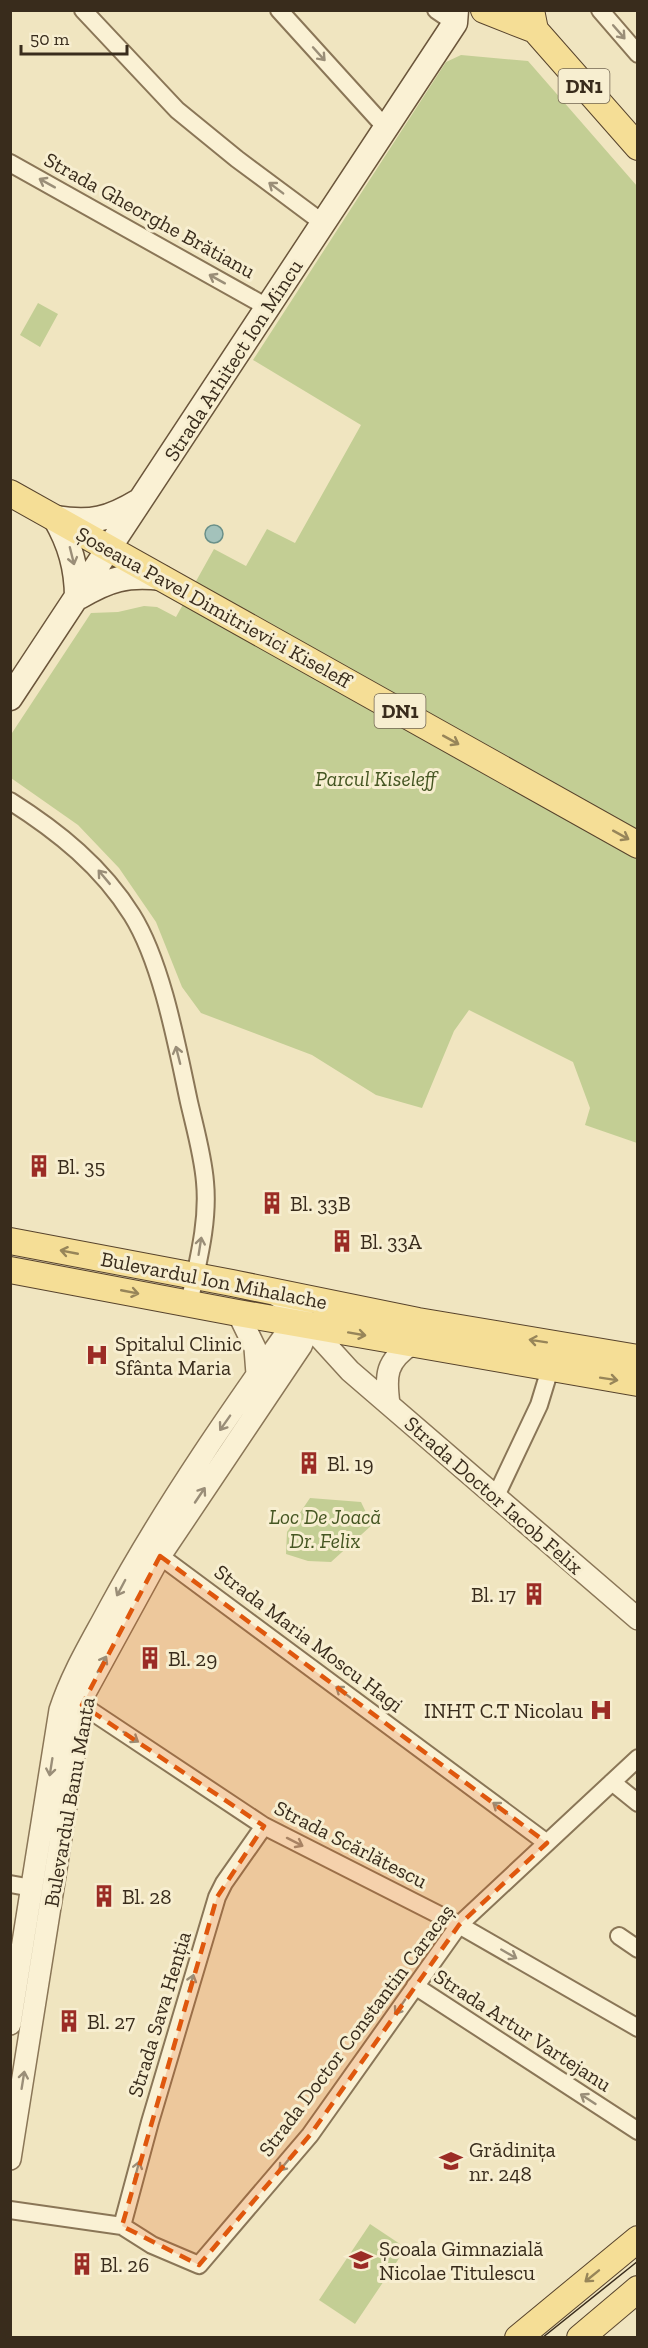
<svg xmlns="http://www.w3.org/2000/svg" width="648" height="2348" font-family="'Zilla Slab',serif">
<style>
.green{fill:#c3ce94}
.water{fill:#a3c2bb;stroke:#6a9089;stroke-width:1.5}
.lines{fill:none;stroke-linecap:round;stroke-linejoin:round}
.minor-casing{stroke:#8a7657;stroke-width:20}
.tertiary-casing{stroke:#8a7657;stroke-width:24}
.secondary-casing{stroke:#6b563b;stroke-width:27}
.primary-casing{stroke:#57432c;stroke-width:28}
.minor{stroke:#faf1d4;stroke-width:16}
.tertiary{stroke:#faf1d4;stroke-width:21}
.secondary{stroke:#faf1d4;stroke-width:24}
.primary{stroke:#f5de96;stroke-width:26}
.tram{stroke:#392c1c;stroke-width:1.5}
.oneway{stroke:#9a8e78}
.oneway2{stroke:#978559}
.marked{fill:#df570d;fill-opacity:0.2;stroke:#df570d;stroke-width:4.5;stroke-dasharray:12 8;stroke-linejoin:round}
.labels{text-anchor:middle;dominant-baseline:central;stroke-width:6;stroke-linejoin:round;paint-order:stroke}
.shield{fill:#f7eed0;stroke:#726652;stroke-width:1.5}
.shield-label{font-size:20px;font-weight:bold;fill:#392c1c}
.street-label{font-size:21px;fill:#392c1c;stroke:#f7eed0}
.park-label{font-size:21px;font-style:italic;fill:#455622;stroke:#f7eed0}
.poi-label{font-size:21px;fill:#392c1c;stroke:#f7eed0;text-anchor:start}
</style>
<rect width="100%" height="100%" fill="#f0e5c0"/>
<!-- green -->
<path class="green" d="M461 55 528 61 637 186V1143L585 1125 590 1108 573 1062 469 1010 454 1031 422 1108 376 1095 312 1055 201 1013 182 987 156 922 119 868 78 825 11 778 10 736 91 613 118 612 144 606 157 607 176 617 214 549 246 566 267 529 295 543 361 425 253 360 446 62Z
M38 303 58 314 40 347 20 335Z
M310 1498 361 1502 372 1525 331 1562 308 1561 286 1554 287 1532Z
M370 2224 406 2248 355 2324 319 2300Z"/>
<!-- water -->
<path class="water" d="M205 534a9 9 0 1 1 18 0a9 9 0 1 1-18 0Z"/>
<g class="lines">
<!-- minor casing -->
<g class="minor-casing">
<path id="minor" d="M83 10 177 110 237 159 323 223
M279 10 386 128
M436 10 455 23
M600 10 638 54
M10 163 267 307
M10 801C59 832 102 867 132 915 162 963 177 1046 189 1102 195 1128 203 1156 205 1182 209 1223 197 1265 189 1304
M495 1498 539 1405 550 1369
M160 1556 547 1843
M82 1705 264 1826 459 1925 638 2028
M612 1782 638 1803
M10 1884 32 1888
M619 1936 638 1949
M415 1986 638 2131
M10 2210 122 2226 152 2245 199 2265 310 2135 459 1925 638 1758
M122 2226 150 2122 217 1897 224 1883 264 1826"/>
</g>
<!-- tertiary casing -->
<g class="tertiary-casing">
<path id="tertiary" d="M238 1313 255 1348 257 1374
M309 1326 350 1371 638 1619
M389 1404C385 1375 386 1361 412 1344
M10 2024 60 1710C72 1673 92 1641 110 1607 166 1504 234 1407 302 1311
M10 2159 82 1705 85 1693 160 1556 301 1346 309 1326 294 1307 272 1292"/>
</g>
<!-- secondary casing -->
<g class="secondary-casing">
<path id="secondary" d="M55 518C70 544 77 568 77 598
M56 518C91 524 109 519 139 501
M79 597C109 579 127 574 162 578
M10 698 455 23 456 10"/>
</g>
<!-- primary casing -->
<g class="primary-casing">
<path id="primary" d="M484 10 535 30
M531 10 535 30 638 147
M10 493 638 845
M10 1241 232 1283 418 1321 638 1358
M10 1270 238 1313 638 1383
M518 2338 638 2239
M580 2338 638 2289"/>
</g>
<!-- minor -->
<use href="#minor" class="minor"/>
<!-- tertiary -->
<use href="#tertiary" class="tertiary"/>
<!-- secondary -->
<use href="#secondary" class="secondary"/>
<!-- primary -->
<use href="#primary" class="primary"/>
<!-- tram -->
<path class="tram" d="M542 2338 638 2261"/>
</g>
<!-- one-way arrows -->
<defs><path id="oneway-shaft" d="M-6 0H5M1.5-3L5.5 0L1.5 3" fill="none" stroke-width="1.6" stroke-linecap="round" stroke-linejoin="round" transform="scale(1.5)"/></defs>
<g class="oneway">
<use href="#oneway-shaft" transform="translate(619 32) rotate(49)"/>
<use href="#oneway-shaft" transform="translate(319 54) rotate(48)"/>
<use href="#oneway-shaft" transform="translate(47 183) rotate(-151)"/>
<use href="#oneway-shaft" transform="translate(276 188) rotate(-143)"/>
<use href="#oneway-shaft" transform="translate(217 279) rotate(-151)"/>
<use href="#oneway-shaft" transform="translate(72 556) rotate(76)"/>
<use href="#oneway-shaft" transform="translate(104 877) rotate(-130)"/>
<use href="#oneway-shaft" transform="translate(178 1055) rotate(-104)"/>
<use href="#oneway-shaft" transform="translate(200 1246) rotate(-81)"/>
<use href="#oneway-shaft" transform="translate(225 1423) rotate(125)"/>
<use href="#oneway-shaft" transform="translate(200 1495) rotate(-56)"/>
<use href="#oneway-shaft" transform="translate(121 1588) rotate(118)"/>
<use href="#oneway-shaft" transform="translate(102 1664) rotate(-61)"/>
<use href="#oneway-shaft" transform="translate(343 1692) rotate(-143)"/>
<use href="#oneway-shaft" transform="translate(131 1737) rotate(34)"/>
<use href="#oneway-shaft" transform="translate(51 1767) rotate(99)"/>
<use href="#oneway-shaft" transform="translate(500 1808) rotate(-143)"/>
<use href="#oneway-shaft" transform="translate(295 1842) rotate(27)"/>
<use href="#oneway-shaft" transform="translate(509 1954) rotate(30)"/>
<use href="#oneway-shaft" transform="translate(191 1983) rotate(-73)"/>
<use href="#oneway-shaft" transform="translate(400 2007) rotate(125)"/>
<use href="#oneway-shaft" transform="translate(23 2080) rotate(-81)"/>
<use href="#oneway-shaft" transform="translate(588 2099) rotate(-147)"/>
<use href="#oneway-shaft" transform="translate(285 2164) rotate(130)"/>
<use href="#oneway-shaft" transform="translate(137 2170) rotate(-75)"/>
</g>
<g class="oneway2">
<use href="#oneway-shaft" transform="translate(451 740) rotate(29)"/>
<use href="#oneway-shaft" transform="translate(621 835) rotate(29)"/>
<use href="#oneway-shaft" transform="translate(69 1252) rotate(-169)"/>
<use href="#oneway-shaft" transform="translate(130 1292) rotate(11)"/>
<use href="#oneway-shaft" transform="translate(357 1334) rotate(10)"/>
<use href="#oneway-shaft" transform="translate(538 1341) rotate(-171)"/>
<use href="#oneway-shaft" transform="translate(609 1379) rotate(9)"/>
<use href="#oneway-shaft" transform="translate(592 2276) rotate(141)"/>
</g>
<!-- marked area -->
<path class="marked" d="M160 1556 547 1843 459 1925 310 2135 199 2265 122 2226 217 1897 264 1826 82 1705Z"/>
<!-- icons -->
<defs>
<g id="building-bare" transform="scale(1.8)"><path d="M-4-6H4V6H1V3H-1V6H-4ZM-2.5-4.3h1.7v1.8h-1.7ZM.8-4.3h1.7v1.8H.8ZM-2.5-1h1.7V.8h-1.7ZM.8-1h1.7V.8H.8Z" fill="#9b2c25" stroke="#f7eed0" stroke-width="2.5" paint-order="stroke"/></g>
<g id="hospital-bare" transform="scale(1.8)"><path d="M-5-5h3v3.5h4V-5h3V5h-3V1.5h-4V5h-3Z" fill="#9b2c25" stroke="#f7eed0" stroke-width="2.5" paint-order="stroke"/></g>
<g id="school-bare" transform="scale(1.8)"><path d="M0-5L7-2L0 1L-7-2ZM-4 1L0 2.5L4 1V4Q0 6-4 4Z" fill="#9b2c25" stroke="#f7eed0" stroke-width="2.5" paint-order="stroke"/></g>
</defs>
<g fill-rule="evenodd">
<use href="#building-bare" x="39" y="1166"/>
<use href="#building-bare" x="272" y="1203"/>
<use href="#building-bare" x="342" y="1241"/>
<use href="#hospital-bare" x="97" y="1355"/>
<use href="#building-bare" x="309" y="1463"/>
<use href="#building-bare" x="534" y="1594"/>
<use href="#building-bare" x="150" y="1658"/>
<use href="#hospital-bare" x="601" y="1710"/>
<use href="#building-bare" x="104" y="1896"/>
<use href="#building-bare" x="69" y="2021"/>
<use href="#school-bare" x="451" y="2161"/>
<use href="#school-bare" x="361" y="2260"/>
<use href="#building-bare" x="82" y="2264"/>
</g>
<g class="labels">
<!-- shield labels -->
<g class="shield">
<rect x="558.5" y="69" width="51" height="34" rx="4.5"/>
<rect x="374.5" y="694" width="51" height="34" rx="4.5"/>
</g>
<g class="shield-label">
<text x="584" y="86">DN1</text>
<text x="400" y="711">DN1</text>
</g>
<!-- street labels -->
<g class="street-label">
<text transform="translate(150 215) rotate(29)">Strada Gheorghe Brătianu</text>
<text transform="translate(233 360) rotate(-57)">Strada Arhitect Ion Mincu</text>
<text transform="translate(214 607) rotate(29)">Șoseaua Pavel Dimitrievici Kiseleff</text>
<text transform="translate(214 1280) rotate(11)">Bulevardul Ion Mihalache</text>
<text transform="translate(494 1495) rotate(41)">Strada Doctor Iacob Felix</text>
<text transform="translate(309 1638) rotate(37)">Strada Maria Moscu Hagi</text>
<text transform="translate(69 1802) rotate(-80)">Bulevardul Banu Manta</text>
<text transform="translate(351 1844) rotate(27)">Strada Scărlătescu</text>
<text transform="translate(159 2014) rotate(-73)">Strada Sava Henția</text>
<text transform="translate(356 2030) rotate(-53)">Strada Doctor Constantin Caracaș</text>
<text transform="translate(523 2030) rotate(33)">Strada Artur Vartejanu</text>
</g>
<!-- park labels -->
<g class="park-label">
<text x="376" y="778">Parcul Kiseleff</text>
<text x="325" y="1516">Loc De Joacă<tspan x="325" dy="24">Dr. Felix</tspan></text>
</g>
<!-- poi labels -->
<g class="poi-label">
<text x="57" y="1166">Bl. 35</text>
<text x="290" y="1203">Bl. 33B</text>
<text x="360" y="1241">Bl. 33A</text>
<text x="115" y="1343">Spitalul Clinic<tspan x="115" dy="24">Sfânta Maria</tspan></text>
<text x="327" y="1463">Bl. 19</text>
<text x="516" y="1594" text-anchor="end">Bl. 17</text>
<text x="168" y="1658">Bl. 29</text>
<text x="583" y="1710" text-anchor="end">INHT C.T Nicolau</text>
<text x="122" y="1896">Bl. 28</text>
<text x="87" y="2021">Bl. 27</text>
<text x="469" y="2149">Grădinița<tspan x="469" dy="24">nr. 248</tspan></text>
<text x="379" y="2248">Școala Gimnazială<tspan x="379" dy="24">Nicolae Titulescu</tspan></text>
<text x="100" y="2264">Bl. 26</text>
</g>
</g>
<!-- border -->
<rect width="648" height="2348" fill="none" stroke="#392c1c" stroke-width="24"/>
<!-- scale -->
<path d="M21 45v9h106v-9" fill="none" stroke="#392c1c" stroke-width="3"/>
<text x="30" y="45" font-size="18" fill="#392c1c" stroke="#f7eed0" stroke-width="4.5" paint-order="stroke">50 m</text>
</svg>
